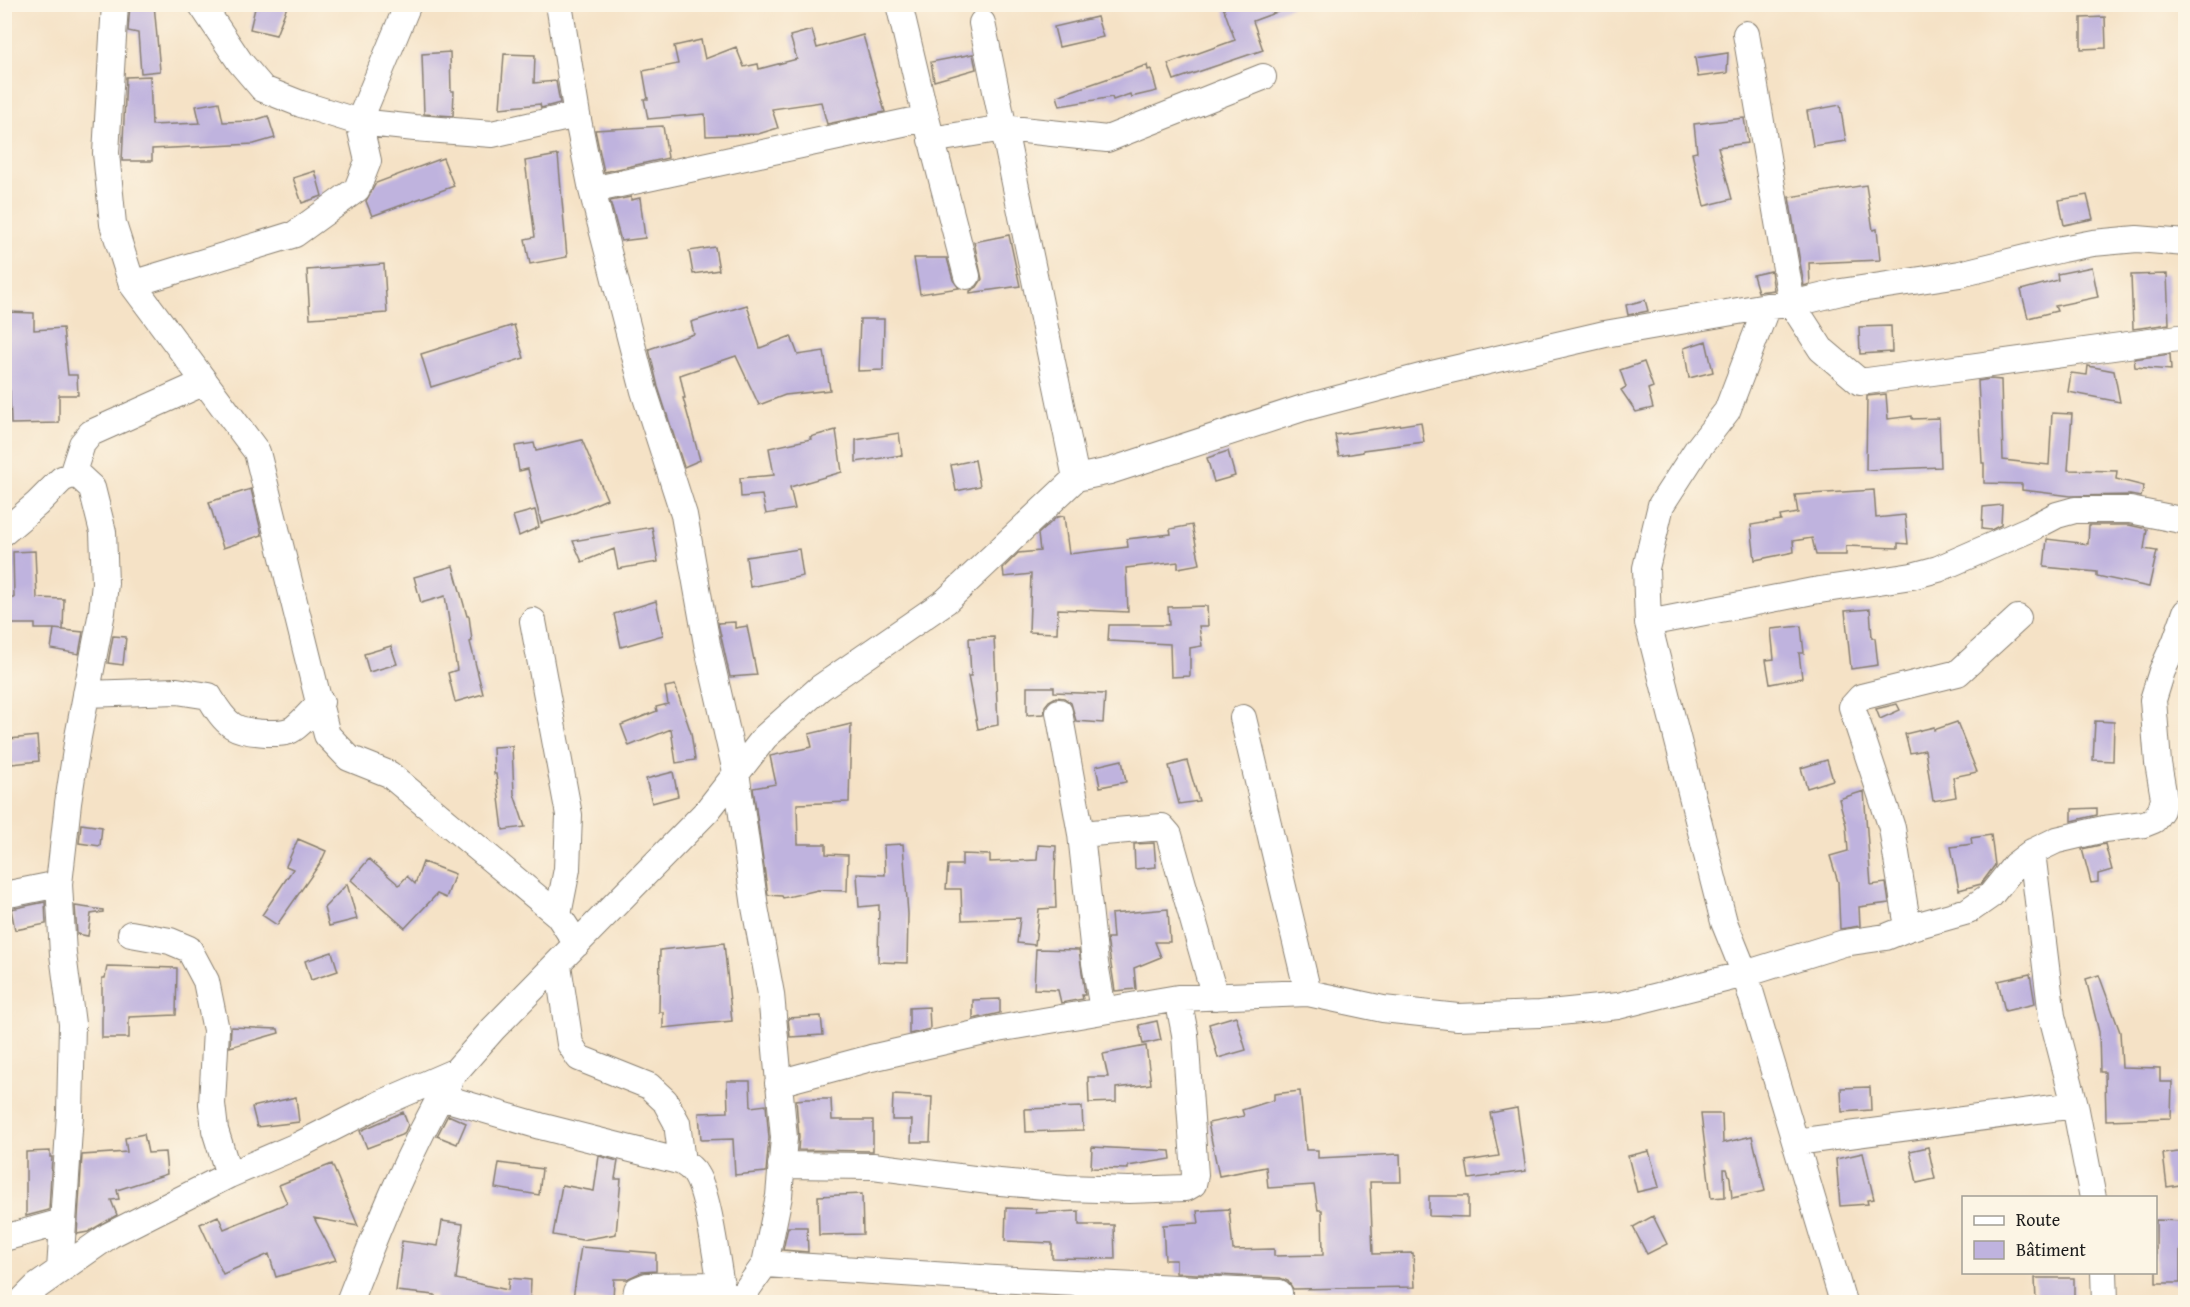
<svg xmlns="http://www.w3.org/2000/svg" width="2190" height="1307" font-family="'Gentium Book Plus',serif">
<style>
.building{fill:#bfb3de}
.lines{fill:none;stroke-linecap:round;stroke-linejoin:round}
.street-casing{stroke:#887f71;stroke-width:28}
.street{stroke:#fff;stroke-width:26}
</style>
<rect width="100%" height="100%" fill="#fcf5e5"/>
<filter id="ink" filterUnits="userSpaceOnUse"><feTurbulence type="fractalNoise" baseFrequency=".0167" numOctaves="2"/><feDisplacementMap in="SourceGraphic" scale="12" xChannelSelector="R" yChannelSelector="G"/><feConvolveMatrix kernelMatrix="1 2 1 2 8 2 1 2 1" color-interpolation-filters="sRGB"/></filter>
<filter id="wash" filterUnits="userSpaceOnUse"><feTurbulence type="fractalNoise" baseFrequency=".008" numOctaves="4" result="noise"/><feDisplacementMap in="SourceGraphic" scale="24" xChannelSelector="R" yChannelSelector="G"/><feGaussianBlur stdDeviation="1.35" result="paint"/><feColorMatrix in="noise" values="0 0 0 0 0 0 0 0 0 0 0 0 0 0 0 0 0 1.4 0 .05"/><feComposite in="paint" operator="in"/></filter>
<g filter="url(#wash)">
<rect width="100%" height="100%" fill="#f5e2c6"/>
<g id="blocks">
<!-- building -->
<path class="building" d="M130 4H154L160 71 141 73 138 33 128 31Z
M256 4H288L276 35 250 29Z
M1222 4H1291V7L1253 21 1263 50 1174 80 1168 64 1235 40Z
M1097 17 1103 37 1059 47 1054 27Z
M2105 17 2106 48 2081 49V18Z
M812 30 817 48 863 35 885 112 827 124 821 102 772 109 778 128 758 134 706 136 705 114 648 119 644 99H648L643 71 678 64 674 46 701 40 705 59 736 47 744 67 758 64 759 69 797 59 790 36Z
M450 52 451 91H454L453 116 424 114 422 54Z
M1728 53 1727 73 1698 77 1695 58Z
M504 54 535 55 534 83 556 81 560 103 541 108 540 104 500 108Z
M973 54 976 69 934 81 931 62Z
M1147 65 1148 70 1151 69 1157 91 1131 97 1130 94 1113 100 1112 97 1060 106 1057 96Z
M150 76 152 125 200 123 196 106 219 102 223 122 252 121 268 116 275 138 254 144 152 149V161H122L126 77Z
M1840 105 1846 141 1813 146 1807 111Z
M1744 118 1748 143 1718 147 1732 199 1704 206 1692 153 1697 152 1694 124Z
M663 126 668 158 604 172 595 130Z
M558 155 567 257 530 264 525 239 535 237 525 161Z
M443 158 454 186 372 216 366 201 376 183Z
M315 171 322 196 302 203 293 178Z
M1866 185 1873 230 1877 229 1880 260 1809 263 1810 284 1804 286 1789 197Z
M2087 195 2093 219 2064 225 2059 200Z
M631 197V200L640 198 645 238 621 241 610 201Z
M1009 235 1020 286 970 293V291L977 287 982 279 974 242Z
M715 247 719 270 693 274 689 251Z
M914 258H947L953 280 959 288 920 294Z
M384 264 387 313 310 318 307 270Z
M2092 267 2098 297 2055 306 2057 311 2028 318 2021 290 2058 280 2057 274Z
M1771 271 1774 290 1758 292 1753 275Z
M2167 274 2169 324 2133 329 2131 275Z
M1645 300 1648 311 1628 315 1626 305Z
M747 305 760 348 791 336 798 355 824 351 830 390 785 395 759 405 736 356 680 375 685 398H683L700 460 684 467 658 387 649 349 694 334 691 322Z
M8 312 34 313V330L63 328 68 375H77L78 395H59V423L11 424 10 391H6L4 357V335H6Z
M860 319H884L883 370 858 371Z
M514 325 524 358 431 387 421 354Z
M1891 326 1892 352 1860 354 1859 327Z
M1706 341 1713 372 1689 378 1684 348Z
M2170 354 2171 370 2135 367 2134 359Z
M1644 362 1653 387 1648 389 1653 408 1636 412 1621 390 1626 387 1620 370Z
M2088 366 2114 371 2120 402 2068 392 2071 373 2087 375Z
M1990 379 2001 380 2003 460 2049 465 2052 413 2072 414 2068 470 2117 471 2116 479 2144 486 2141 497 2130 495 2071 496 2022 490V484L1984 483V463H1982L1978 381Z
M1886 394 1888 419 1912 416V419L1939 418 1941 467 1866 470 1867 396Z
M1421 422 1424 442 1363 450V452L1339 456 1335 435Z
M836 430 842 472 790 487 795 509 766 514 762 495 741 497 740 478 774 475 769 448 811 439 810 437Z
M899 433 902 455 856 462V440Z
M582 440 607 499 570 515 541 523 528 469 519 471 515 446 534 443 536 451Z
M1228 451 1235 476 1214 482 1207 458Z
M975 460 980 486 956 491 951 465Z
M251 489 262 535 223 548 209 502Z
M1874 490 1876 518 1905 515 1908 544 1898 543V548L1846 546V555H1816L1812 538 1793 541 1794 552 1755 560 1751 525 1781 520 1780 516 1798 513 1795 495Z
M2002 505 2001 525 1991 530 1982 529 1983 507Z
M535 510 539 527 519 536 513 516Z
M1064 516 1069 554 1128 547 1127 539 1171 534 1170 529 1192 525 1200 564 1178 568V562L1126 568 1128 612 1058 609 1057 633 1029 632 1031 574 1004 577 1003 568 1018 553 1040 551 1038 534 1057 517Z
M2089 525H2129L2147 529 2144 549 2157 551 2149 587 2097 576V572L2044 567 2047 539 2088 544Z
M652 527 658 562 618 569 614 549 582 562 573 541Z
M799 549 803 576 750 587 746 557Z
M35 551 37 598 64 599 63 630 54 629 83 632 79 654 51 649 54 629H35V624H4V598H14L13 552Z
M453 566 467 616H469L472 641 470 642 483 694 455 702 448 673 457 670 445 596 421 603 414 577Z
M656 601 663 635 621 647 614 614Z
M1207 606 1208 626H1199L1202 646 1190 648V676L1171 677 1170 644 1108 641 1109 625H1169L1168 607Z
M1870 609 1872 638H1875L1878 665 1851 669 1845 611Z
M735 622V628L747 626 757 675 730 677 718 623Z
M1801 626 1804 653H1799L1802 678 1770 684 1766 660 1774 659 1771 629Z
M113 636 126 637 123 665 108 663Z
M994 637 998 725 978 729 968 676H971L969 638Z
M391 646 397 664 369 672 364 654Z
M675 685 691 733 695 760 676 763 671 729 629 746 621 725 657 711 656 707 668 704 665 687Z
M1027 687H1054V692L1105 694 1103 723 1076 721 1071 703 1064 698 1056 697 1049 701 1045 706 1044 714 1027 715Z
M1897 704 1900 710 1880 719 1876 709Z
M2095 721 2114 722 2113 761 2093 760Z
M1957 722 1977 772 1953 777 1956 797 1933 801 1925 750 1910 753 1905 734 1934 727V730Z
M851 724 849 802 797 804 798 844H826V854L848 855 847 891 818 890 783 898 782 896 768 895 753 788 776 784 770 756 812 747 809 734Z
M37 736 39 761 12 764 10 739Z
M512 746 514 794 525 827 503 830 496 774H494L493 747Z
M1122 760 1126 782 1100 787 1096 766Z
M1827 760 1833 780 1807 788 1801 768Z
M1187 761 1199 801 1179 804 1169 766Z
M673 772 678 796 652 803 646 779Z
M1864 791 1871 885 1886 883 1889 903 1859 907 1860 926 1840 929 1838 882 1830 856 1848 851 1846 825 1839 799Z
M2097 808V815L2072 821V809Z
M81 824 102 827 100 846 79 843Z
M1991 835 1995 865 1981 884 1959 890 1951 847 1972 844 1971 838Z
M298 839 326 851 321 862 277 925 262 915 293 869 286 866Z
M1154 843 1156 867 1135 869 1134 844Z
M903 844 908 914 907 963 878 962 879 905 859 907 857 874 885 875 884 845Z
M2105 844 2112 870 2098 874V882L2091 883 2082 849Z
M1038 845 1056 846 1055 880 1056 908 1039 909 1035 945 1017 943 1020 918 962 920 961 889H946L948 865H962V854L990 855V862L1037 860Z
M369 859 399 885 407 876 415 884 423 862 455 874 446 898 437 894 405 928 351 880Z
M347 884 357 919 329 926 324 908Z
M45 902 46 924 15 930 11 909Z
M75 906 103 910V912L91 914 88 936 77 934Z
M1168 909 1170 942H1155L1161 957 1134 968 1136 989 1115 991 1107 938H1113L1111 914Z
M724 943 732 1021 663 1028V1012H659L660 950Z
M1036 949 1079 950 1085 995H1082L1083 999 1061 1003 1058 990 1034 989Z
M332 952 338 971 311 980 305 961Z
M107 966 177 968 176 1015 129 1017V1038H102V978H105Z
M2030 974 2035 1004 2005 1011 1998 981Z
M2099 975 2120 1032 2122 1067 2160 1068V1082H2172L2171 1118 2106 1120 2105 1072H2100L2099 1032 2086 979Z
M1000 999V1013L973 1019V1000Z
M929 1007 930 1029 909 1034V1008Z
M821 1016 823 1035 790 1037 788 1018Z
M1236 1016 1246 1050 1218 1058 1209 1024Z
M1157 1021 1161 1040 1143 1044 1139 1025Z
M231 1027 278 1029 279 1033 230 1047Z
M1146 1046 1151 1084 1116 1088V1102L1089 1103 1088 1077H1108L1103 1054Z
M727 1081H750L751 1107 766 1105 769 1138 766 1172 735 1175 733 1139 701 1140 699 1113 728 1112Z
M1870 1087 1871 1110 1842 1112 1841 1088Z
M1300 1091 1306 1150H1318V1158L1400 1154 1401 1182H1370L1373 1254 1413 1253 1415 1287 1293 1289 1288 1281 1280 1278 1176 1273V1260H1165L1163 1225 1199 1223 1197 1211 1229 1209 1233 1250 1274 1249V1256L1323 1255 1322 1210H1318L1314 1185 1268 1188 1266 1167 1219 1176 1208 1123 1244 1116 1242 1110 1274 1100V1094Z
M893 1095 932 1097 930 1142H911L912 1120H892Z
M296 1097 299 1122 257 1127 252 1107Z
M806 1099H831L832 1120H873V1151L798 1150 799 1137 796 1100Z
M1082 1107 1083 1130 1026 1132 1025 1109Z
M1517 1108 1526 1171 1469 1179 1466 1161 1499 1156 1490 1113Z
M403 1112 408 1125 404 1134 367 1148 360 1131Z
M1701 1114H1722L1723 1143 1752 1136 1765 1191 1732 1198 1730 1178 1727 1169H1724L1725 1197 1711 1198Z
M448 1115 466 1123 457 1144 437 1136Z
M144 1134 148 1153 165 1152 167 1174 117 1190 119 1199 111 1200 117 1215 88 1232 77 1234 82 1155 127 1152 125 1138Z
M1092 1147 1170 1151 1171 1159 1128 1166V1169L1091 1168Z
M1928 1147 1935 1179 1917 1183 1910 1151Z
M50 1151V1157H52L49 1210 26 1216V1152Z
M1649 1151 1659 1187 1637 1192 1628 1156Z
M2186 1151V1184L2167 1187 2163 1154Z
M1863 1153 1874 1199 1867 1200 1868 1204 1840 1206 1836 1159Z
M599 1156 618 1161 615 1179H621L616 1234 582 1240 553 1235 562 1185 594 1191Z
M499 1163 542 1169 539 1195 495 1188Z
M332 1164 358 1226 314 1218 336 1260 276 1277 269 1254 223 1274 200 1224 218 1216 224 1229 287 1203 279 1185Z
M862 1194 863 1234 819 1235 818 1196Z
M1429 1196H1468V1217L1429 1216Z
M1006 1208 1036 1209V1213L1079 1211V1225H1114L1115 1259 1052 1258V1243L1005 1241Z
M1653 1216 1667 1244 1647 1254 1633 1227Z
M2156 1220 2186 1221V1250H2180V1283H2156Z
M442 1221 463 1224 456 1279 508 1290 509 1278 531 1280 530 1302H434L435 1295 396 1291 402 1241 438 1246Z
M788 1227H807L808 1252 783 1250Z
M581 1247 656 1253V1271L642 1272 627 1279H614L613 1300 573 1298Z
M2035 1278H2074V1301L2036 1302Z"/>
</g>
</g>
<g filter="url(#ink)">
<use href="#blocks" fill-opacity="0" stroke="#887f71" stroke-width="1.5"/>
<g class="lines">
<!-- street casing -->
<g class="street-casing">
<path id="street" d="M115 4 106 153 113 224 132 284 257 452 327 735 349 758 389 774 558 915 577 944
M201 4 240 62 263 89 301 104 359 122 415 128 492 134 577 115
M559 4 577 115 592 190 644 391 684 515 707 644 736 772 755 907 771 994 784 1138 779 1196 765 1264 738 1302
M899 4 926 118 967 276
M982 23 1076 478
M1746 34 1792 304 1821 349 1860 382 2186 337
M931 140 1004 128 1107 139 1263 77
M592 190 926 118
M132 284 295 234 357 189 368 161 359 122 408 4
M1767 306 1727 411 1696 451 1661 505 1646 568 1648 623 1724 922 1745 974 1843 1302
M72 475 82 444 91 433 205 382
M4 532 37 504 62 479 72 475 79 476 92 488 103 532 105 583 102 612 78 737 68 803 59 884 63 954 72 1024 70 1114 60 1270
M533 621 569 815 567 869 558 915
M1648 623 1813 591 1912 576 1938 569 2030 529 2057 515 2075 510H2130L2186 521
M86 694 177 691 209 696C215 706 222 719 233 726 244 733 276 735 289 731 298 728 313 709 321 702
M1059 712 1081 834 1095 963 1103 1010
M1243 718 1308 993
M1081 834 1162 827 1169 835 1215 997
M2032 852 2052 1016 2075 1105 2093 1198
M4 895 59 884
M1908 928 1892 828 1852 707 1861 697 1958 673 2018 618
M131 934 170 941 189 949 206 981 216 1030 212 1104 215 1130 229 1175
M558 965 570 1044 579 1058 649 1086 665 1101 677 1123 682 1162
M778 1083 871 1058 997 1029 1178 998 1308 993 1383 1009 1458 1017 1540 1014 1618 1006 1745 974 1844 943 1886 937 1908 928 1968 911 1991 895 2015 865 2032 852 2057 840 2104 829 2144 824 2154 820 2161 810 2164 798 2158 763 2153 700 2162 671 2175 643 2186 612
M441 1097 540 1126 682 1162C688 1166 693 1169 696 1175 709 1196 716 1259 721 1285
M1796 1142 2075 1105
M781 1165 873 1166 989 1181 1066 1188 1129 1190 1186 1188 1193 1184 1195 1175 1185 1034 1178 998
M4 1238 62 1222
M765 1264 995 1279 1279 1293
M2104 1272 2105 1302
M21 1302 36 1287 110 1235 229 1175 299 1145 380 1104 456 1071 493 1029 707 811 765 737 820 688 946 601 1076 478 1110 471 1303 408 1428 375 1605 334 1767 306 1792 304 1841 292 1960 274 2062 249 2093 243 2137 239 2186 243
M349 1302C378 1227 408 1152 449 1082
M635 1302 637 1290 647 1286 721 1285 726 1301"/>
</g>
<!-- street -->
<use href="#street" class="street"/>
</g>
</g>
<!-- margin -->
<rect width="2190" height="1307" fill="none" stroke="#fcf5e5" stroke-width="24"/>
<!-- legend -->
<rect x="1962" y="1196" width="195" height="78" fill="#fcf5e5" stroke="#a29e95" stroke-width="1.5"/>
<rect x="1974" y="1216" width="30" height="9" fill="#ffffff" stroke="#a29e95" stroke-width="1.5"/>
<text x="2016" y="1226" font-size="18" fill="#1c1c1c">Route</text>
<rect x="1974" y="1241" width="30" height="18" fill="#bfb3de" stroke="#a29e95" stroke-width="1.5"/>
<text x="2016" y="1256" font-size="18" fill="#1c1c1c">Bâtiment</text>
</svg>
